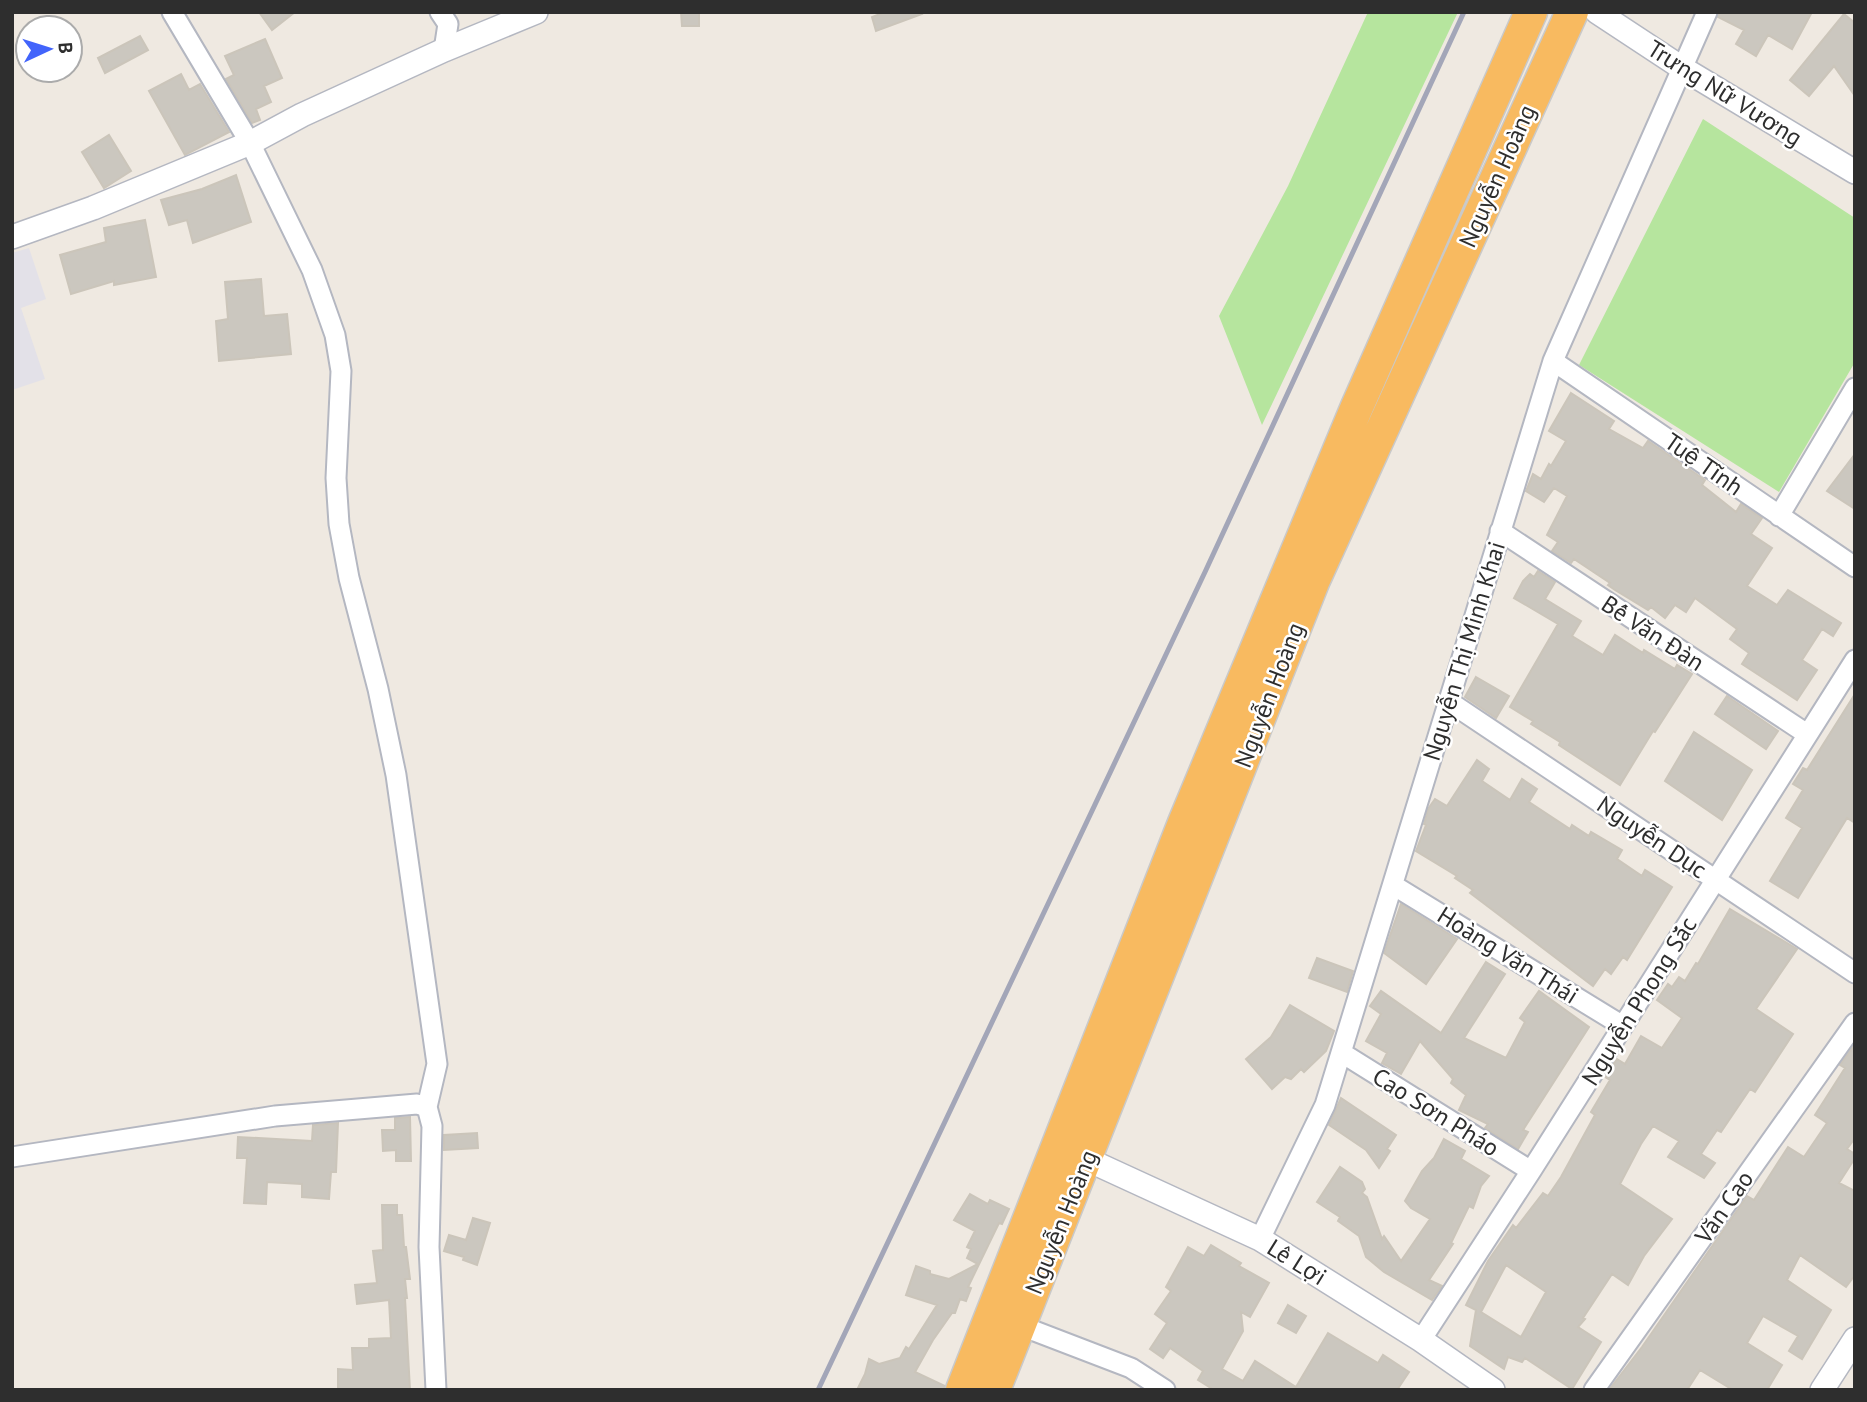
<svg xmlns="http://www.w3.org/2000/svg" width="1867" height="1402" font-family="'PT Sans',sans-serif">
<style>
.industrial{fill:#e3e1e8}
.green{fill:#b6e59e}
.building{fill:#cbc7bf;stroke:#cbc5ba;stroke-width:2;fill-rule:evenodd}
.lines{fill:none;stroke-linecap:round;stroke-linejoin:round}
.minor-casing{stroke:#b4b7c1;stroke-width:23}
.tertiary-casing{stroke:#b4b7c1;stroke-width:26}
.trunk-casing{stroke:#c9c9c9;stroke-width:35}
.minor{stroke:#fff;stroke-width:19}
.tertiary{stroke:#fff;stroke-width:23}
.trunk{stroke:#f8ba60;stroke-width:32}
.rail{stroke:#a3a6b8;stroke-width:5}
.labels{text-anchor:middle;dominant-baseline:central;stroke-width:5;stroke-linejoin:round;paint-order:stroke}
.street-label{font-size:24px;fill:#2e2e2e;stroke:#fff}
</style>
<rect width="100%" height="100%" fill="#efe9e1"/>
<!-- industrial -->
<path class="industrial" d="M29 248 46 299 21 308 45 379 12 390V253Z"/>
<!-- green -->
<path class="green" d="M1368 12H1458L1262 425 1219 316 1288 186Z
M1703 119 1855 218V362L1779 492 1579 365Z"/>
<!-- building -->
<path class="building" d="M259 12H295L272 30Z
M681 12H699V26H682Z
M885 12H921L922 14 876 31 872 17Z
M1719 12H1812L1792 49 1768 35 1756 56 1736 44 1744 30 1718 17Z
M1844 14 1855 23V96L1834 66 1809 96 1790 80Z
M140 36 148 50 105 73 98 58Z
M265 39 282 78 264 86 271 102 256 109 260 120 252 123 226 79 234 75 225 56Z
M181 74 189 90 200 84 229 132 185 155 149 91Z
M109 135 131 171 104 188 82 152Z
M236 175 251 222 193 243 187 220 169 225 161 200 202 189Z
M145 220 156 277 114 285V281L71 294 60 255 106 242 104 228Z
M261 279 264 316 287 314 291 354 219 361 216 321 228 319 225 282Z
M1571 393 1614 421 1609 429 1643 448 1648 441 1705 480 1702 485 1736 512 1741 504 1762 518 1751 534 1772 548 1747 586 1777 605 1788 590 1841 623 1833 636 1822 629 1802 660 1817 670 1797 700 1742 664 1749 653 1730 639 1737 629 1695 598 1686 612 1675 605 1665 618 1651 607 1648 610 1615 590 1608 585 1610 583 1574 559 1571 563 1552 551 1558 542 1547 535 1567 496 1554 488 1544 502 1526 491 1533 474 1541 479 1549 464 1551 466 1566 441 1549 431Z
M1855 454V509L1827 491Z
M1538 571 1555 582 1545 599 1581 621 1572 636 1603 655 1615 635 1643 653 1644 650 1675 669 1677 665 1692 674 1655 732 1653 731 1620 785 1559 745 1560 742 1531 724 1533 721 1510 707 1558 624 1514 598 1523 581 1530 574 1534 577Z
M1476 677 1509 696 1496 718 1465 697Z
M1855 694V823L1847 818 1798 898 1770 881 1802 828 1786 818 1803 790 1793 784 1803 768 1807 770Z
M1727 696 1778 731 1766 749 1715 714Z
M1694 732 1752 770 1722 820 1665 781Z
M1477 760 1489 769 1482 781 1510 800 1522 779 1537 789 1529 802 1570 829 1572 825 1589 836 1591 832 1622 850 1617 859 1642 876 1645 870 1672 887 1627 960 1623 957 1611 974 1605 969 1593 986 1470 893 1473 890 1455 878 1457 876 1416 851 1426 825 1424 824 1428 809 1435 799 1447 806Z
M1401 904 1457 939 1426 984 1384 953Z
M1730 909 1797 949 1756 1009 1793 1034 1755 1092 1750 1089 1721 1132 1717 1130 1701 1154 1715 1163 1704 1178 1668 1157 1679 1141 1653 1126 1641 1144 1620 1184 1672 1219 1644 1256 1628 1285 1612 1274 1583 1318 1585 1319 1578 1327 1601 1342 1572 1389 1525 1358 1522 1362 1508 1357 1504 1369 1470 1346 1476 1310 1466 1305 1488 1261 1513 1225 1516 1228 1543 1193 1548 1196 1561 1177 1595 1115 1591 1112 1610 1080 1605 1077 1617 1059 1625 1064 1641 1036 1662 1048 1682 1018 1657 1000 1668 984 1672 987 1679 977 1685 981 1696 963 1698 964ZM1506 1265 1546 1292 1521 1337 1481 1312Z
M1317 958 1353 971 1347 992 1309 978Z
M1486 962 1505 974 1464 1038 1506 1058 1525 1022 1520 1018 1539 991 1589 1027 1523 1130 1528 1132 1518 1149 1485 1128 1488 1124 1459 1110 1466 1095 1451 1083 1453 1079 1420 1041 1401 1074 1382 1063 1387 1053 1366 1041 1381 1014 1370 1006 1381 991 1441 1033Z
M1290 1005 1334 1031 1326 1051 1304 1072 1301 1069 1291 1079 1285 1077 1272 1089 1246 1059 1271 1037Z
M1855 1044V1138L1847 1149 1855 1154V1158L1839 1183 1855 1191V1275L1846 1287 1800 1255 1787 1280 1831 1310 1802 1359 1789 1351 1798 1336 1763 1316 1747 1343 1782 1365 1767 1390H1733L1700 1370 1687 1390H1609L1642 1347 1747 1196 1754 1200 1788 1147 1804 1157 1827 1123 1815 1115 1845 1068 1840 1065Z
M1341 1098 1396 1135 1387 1149 1390 1151 1379 1168 1366 1150 1329 1125Z
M410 1117 411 1161H396V1150L383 1151 382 1130H395V1118Z
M338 1123 336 1172H331L329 1199 302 1197V1184L267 1182 266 1204 244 1203 247 1158H237L238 1137 312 1141 313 1125Z
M477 1133 478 1148 444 1150V1135Z
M1444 1139 1465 1151 1461 1159 1489 1176 1481 1186 1473 1208 1469 1206 1451 1243 1453 1244 1429 1280 1442 1286 1432 1300 1384 1272 1366 1257 1359 1236 1338 1221 1340 1217 1317 1202 1340 1167 1362 1182 1365 1189 1362 1193 1367 1197 1382 1239 1384 1236 1401 1261 1430 1219 1411 1208 1405 1201 1422 1171 1434 1158Z
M970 1194 988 1204 990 1200 1009 1209 1002 1224 999 1223 968 1287 971 1288 966 1301 960 1299 955 1313H952L933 1340 915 1372 945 1386 944 1390H857L865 1374 869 1359 879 1364 900 1358 906 1347 909 1349 937 1305 906 1295 916 1266 930 1271V1274L949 1279 978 1264 967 1258 971 1249 967 1247 975 1231 954 1220Z
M382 1205H397V1215H402L404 1247H406L410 1279H405L407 1298H405L410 1390 338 1389V1369L353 1370 352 1348H369V1339L391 1338 389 1300 357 1304 355 1285 377 1283 373 1251 383 1250Z
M473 1218 490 1223 477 1265 463 1260 464 1257 444 1251 449 1235 466 1240Z
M1211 1245 1241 1263 1239 1266 1269 1283 1250 1317 1241 1312 1243 1331 1222 1369 1243 1381 1255 1361 1296 1387 1328 1333 1378 1363 1383 1355 1409 1372 1397 1390H1214L1198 1380 1203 1371 1170 1348 1163 1358 1150 1349 1167 1323 1155 1314 1171 1291 1166 1287 1188 1247 1204 1256Z
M1288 1305 1306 1316 1296 1333 1278 1323Z"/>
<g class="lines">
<!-- minor casing -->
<g class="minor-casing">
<path id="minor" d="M172 12 250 143 312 270 335 335 341 371 336 478 339 524 349 578 378 689 396 775 437 1064 427 1107
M440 12 448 24 444 50
M1553 361 1855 567
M1779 516 1855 388
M1500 531 1807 734
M1448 701 1855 973
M1393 885 1623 1026
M1342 1053 1531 1171
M12 1157 275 1116 417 1104 427 1107 432 1126 429 1247 436 1390
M1260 1239 1325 1105 1553 361 1707 12
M1019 1325 1131 1368 1165 1390
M1421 1340 1531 1171 1855 660
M1594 1390 1855 1023"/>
</g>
<!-- tertiary casing -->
<g class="tertiary-casing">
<path id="tertiary" d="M1597 12 1682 68 1855 172
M12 237 93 208 250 143 302 115 444 50 536 12
M1086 1159 1260 1239 1421 1340 1493 1390
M1822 1390 1855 1339"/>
</g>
<!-- trunk casing -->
<g class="trunk-casing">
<path id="trunk" d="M962 1390 1184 823 1356 409 1531 12
M994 1390 1313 582 1572 12"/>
</g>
<!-- minor -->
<use href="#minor" class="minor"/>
<!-- tertiary -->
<use href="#tertiary" class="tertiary"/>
<!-- trunk -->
<use href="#trunk" class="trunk"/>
<!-- rail -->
<path class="rail" d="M818 1390 1205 572 1464 12"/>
</g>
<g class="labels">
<!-- street labels -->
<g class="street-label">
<text transform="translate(1725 93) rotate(32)">Trưng Nữ Vương</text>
<text transform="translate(1497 176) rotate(-66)">Nguyễn Hoàng</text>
<text transform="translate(1704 464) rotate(35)">Tuệ Tĩnh</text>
<text transform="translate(1653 633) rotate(33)">Bế Văn Đàn</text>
<text transform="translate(1464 651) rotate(-73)">Nguyễn Thị Minh Khai</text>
<text transform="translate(1269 695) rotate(-69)">Nguyễn Hoàng</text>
<text transform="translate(1652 837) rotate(34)">Nguyễn Dục</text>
<text transform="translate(1508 955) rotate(32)">Hoàng Văn Thái</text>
<text transform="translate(1639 1001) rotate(-58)">Nguyễn Phong Sắc</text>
<text transform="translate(1436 1112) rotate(32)">Cao Sơn Pháo</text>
<text transform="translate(1724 1207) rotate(-55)">Văn Cao</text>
<text transform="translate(1061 1222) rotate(-68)">Nguyễn Hoàng</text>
<text transform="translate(1297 1262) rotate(32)">Lê Lợi</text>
</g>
</g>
<!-- border -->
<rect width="1867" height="1402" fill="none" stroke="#2e2e2e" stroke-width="28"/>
<!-- north arrow -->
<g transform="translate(49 49) rotate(86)"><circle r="33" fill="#ffffff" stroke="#ababab" stroke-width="2"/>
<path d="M0-5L12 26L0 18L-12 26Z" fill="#4264fb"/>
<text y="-10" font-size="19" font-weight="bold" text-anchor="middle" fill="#2e2e2e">B</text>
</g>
</svg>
